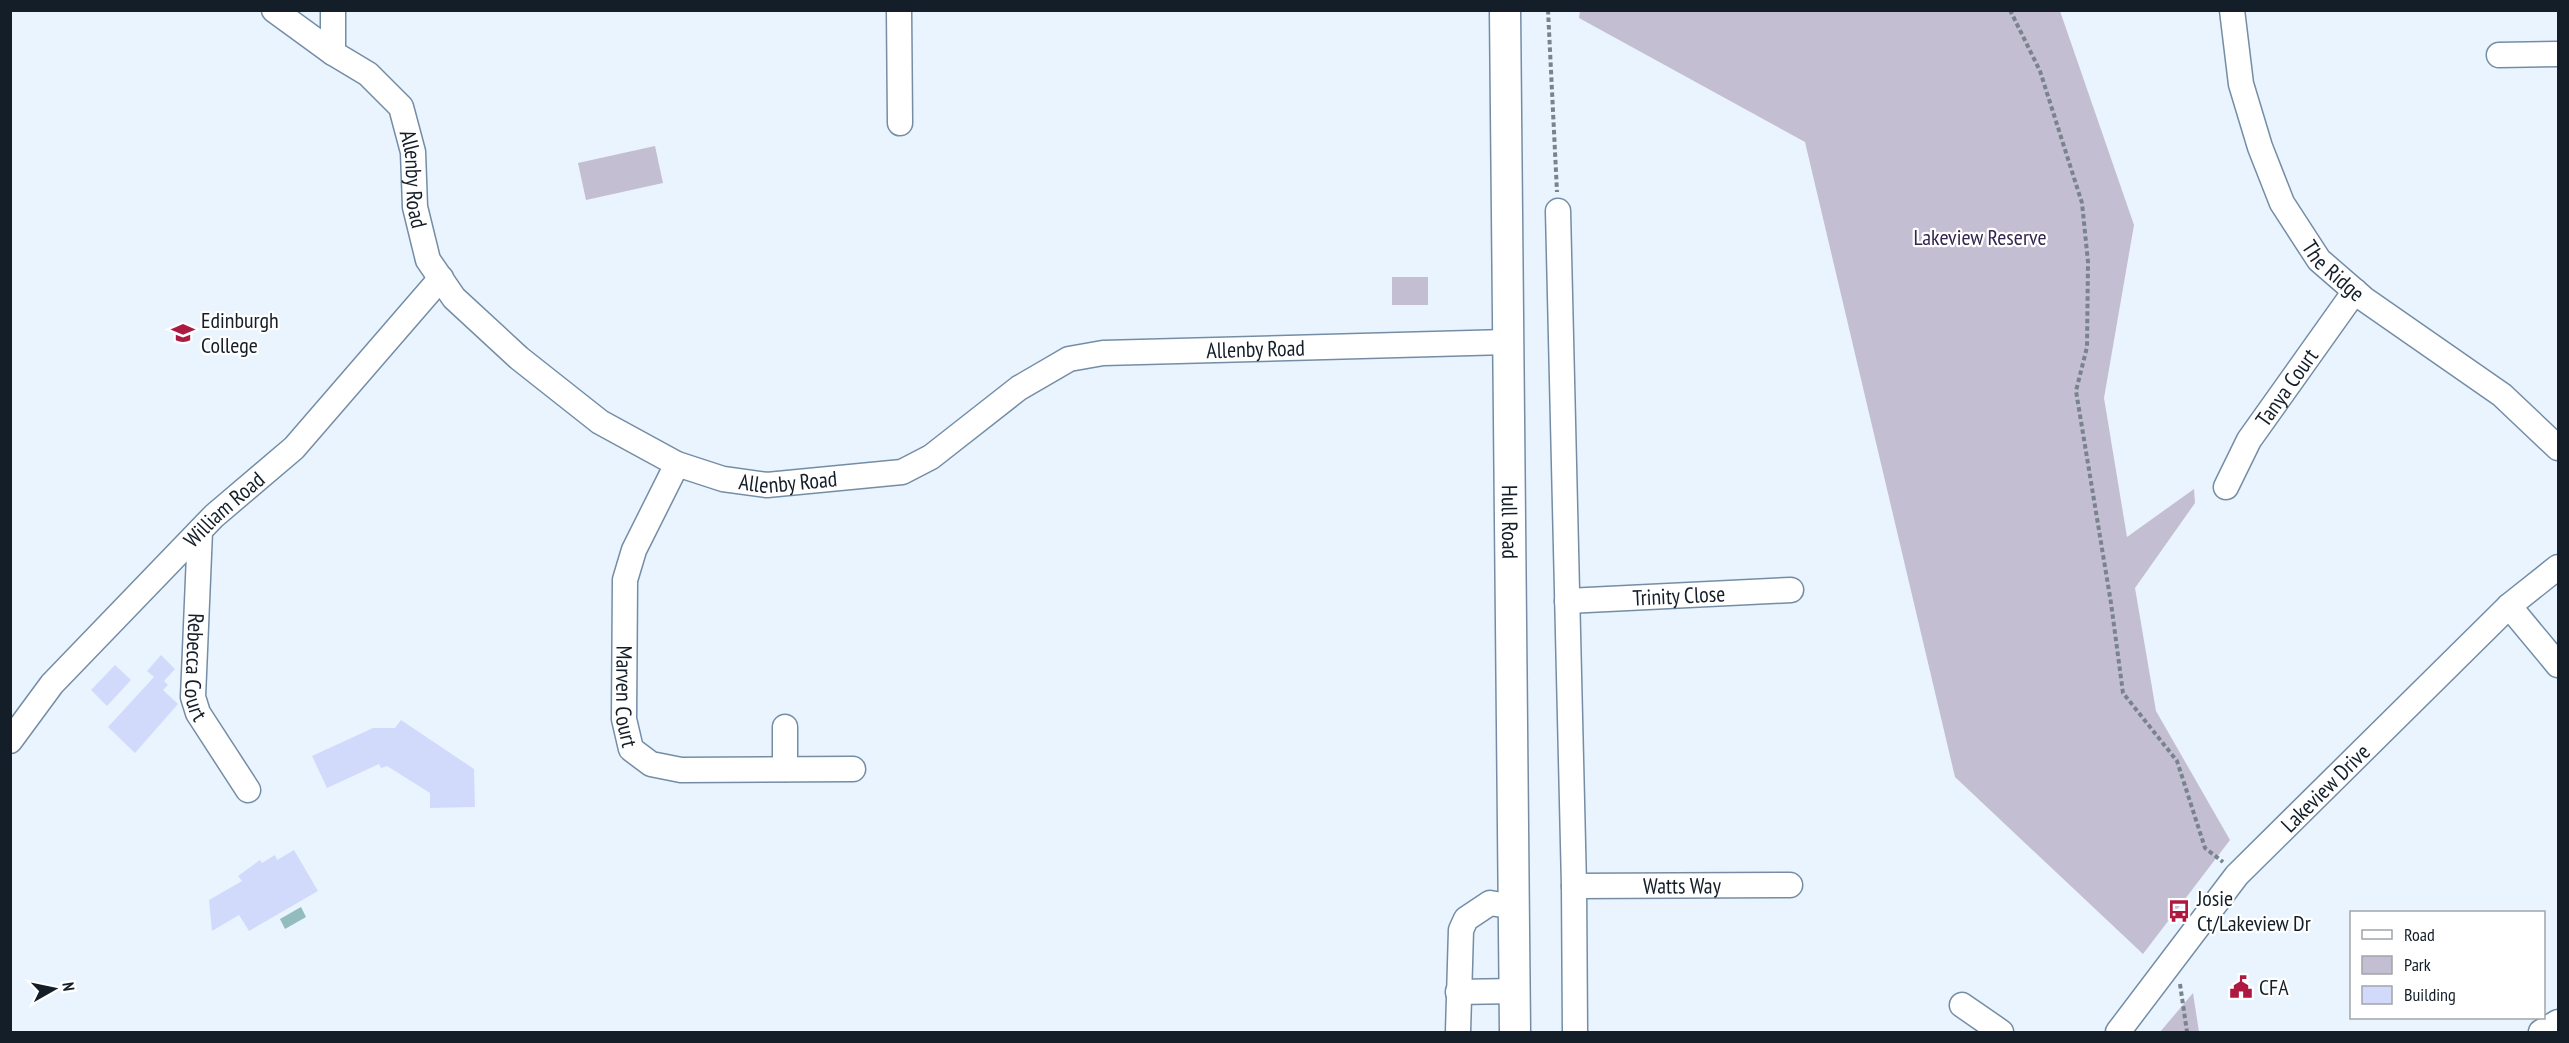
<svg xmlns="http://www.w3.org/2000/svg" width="2569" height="1043" font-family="'PT Sans Narrow',sans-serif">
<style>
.green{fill:#c3bed1}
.water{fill:#92bcbe}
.building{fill:#d2dafc}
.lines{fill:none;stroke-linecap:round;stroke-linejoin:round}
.minor-casing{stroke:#748da5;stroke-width:27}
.major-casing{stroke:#748da5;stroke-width:33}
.path{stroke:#79838e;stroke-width:4;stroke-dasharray:4.5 3;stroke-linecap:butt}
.minor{stroke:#fff;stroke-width:24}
.major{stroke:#fff;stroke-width:30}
.labels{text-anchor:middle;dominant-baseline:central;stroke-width:4.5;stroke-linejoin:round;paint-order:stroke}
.street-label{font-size:22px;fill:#141e28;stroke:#fff}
.park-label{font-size:22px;fill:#352650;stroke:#fff}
.poi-label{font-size:22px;fill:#141e28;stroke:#fff;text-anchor:start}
</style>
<rect width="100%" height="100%" fill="#e9f4ff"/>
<!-- green -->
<path class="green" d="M1580 11H2060L2134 225 2104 398 2127 537 2194 489 2195 503 2135 588 2156 711 2230 840 2143 954 1955 777 1805 142 1579 18Z
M655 146 663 183 586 200 578 163Z
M1392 277H1428V305H1392Z
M2193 993 2199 1032H2160Z"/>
<!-- water -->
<path class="water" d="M301 907 306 917 285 929 280 919Z"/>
<!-- building -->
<path class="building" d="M161 655 175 669 164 681 168 685 163 690 178 704 135 753 108 727 154 677 147 671Z
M115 665 131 680 107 706 91 690Z
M401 720 474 769 475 807 430 808V793L387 766 381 768 379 764 327 788 312 756 373 728H395Z
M294 850 318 891 249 931 239 915 212 931 209 900 242 881 238 876 260 860 262 863 275 855 277 860Z"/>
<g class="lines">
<!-- minor casing -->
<g class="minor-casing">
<g id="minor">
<path id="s1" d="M274 10 333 53 368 74 401 107 413 152 415 207 428 260 454 298 519 358 600 422 677 464 723 479 767 485 902 472 931 457 1019 388 1069 359 1103 353 1507 342"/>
<path d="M899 10 900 123"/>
<path id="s2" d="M2232 10 2241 84 2260 147 2282 203 2319 260 2364 299 2502 395 2558 448"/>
<path d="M333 53V10"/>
<path d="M2499 55 2558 54"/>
<path d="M1558 211 1574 886 1575 1032"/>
<path id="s3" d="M677 464 634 550 625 580 624 719 631 749 651 764 681 770 853 769"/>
<path id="s4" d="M2226 487 2249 440 2355 291"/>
<path id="s5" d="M200 531 193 697 198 713 248 790"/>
<path id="s6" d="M1567 601 1791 590"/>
<path d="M2509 606 2558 665"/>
<path id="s7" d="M10 741 52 684 214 516 294 448 441 278"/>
<path d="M785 769V727"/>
<path id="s8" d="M1574 886 1790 885"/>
<path d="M1458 992 1515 991"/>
<path d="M1962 1005 2001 1032"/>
<path d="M1458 1032 1461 930 1466 919 1490 903 1515 907"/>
<path id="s9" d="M2118 1032 2237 875 2509 606 2558 567"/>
<path d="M2541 1032 2558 1022"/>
</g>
</g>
<!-- major casing -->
<g class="major-casing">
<g id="major">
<path id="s10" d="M1505 10 1515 1032"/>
</g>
</g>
<!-- path -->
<path class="path" d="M1548 10 1557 192
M2010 10 2040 71 2082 203 2088 262 2087 347 2076 391 2111 603 2123 693 2177 761 2205 848 2223 862
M2180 984 2187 1032"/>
<!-- minor -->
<use href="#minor" class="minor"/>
<!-- major -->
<use href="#major" class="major"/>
</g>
<!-- icons -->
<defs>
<g id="school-bare" transform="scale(1.8)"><path d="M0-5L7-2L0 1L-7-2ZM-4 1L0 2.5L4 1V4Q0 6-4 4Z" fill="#ae1941" stroke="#fff" stroke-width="2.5" paint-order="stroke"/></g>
<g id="bus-bare" transform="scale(1.8)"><path d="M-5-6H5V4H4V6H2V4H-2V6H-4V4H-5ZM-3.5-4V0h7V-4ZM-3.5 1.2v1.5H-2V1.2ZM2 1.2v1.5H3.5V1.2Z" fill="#ae1941" stroke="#fff" stroke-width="2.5" paint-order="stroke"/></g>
<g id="civic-bare" transform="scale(1.8)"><path d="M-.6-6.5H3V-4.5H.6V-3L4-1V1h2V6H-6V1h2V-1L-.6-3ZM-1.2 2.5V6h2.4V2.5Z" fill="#ae1941" stroke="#fff" stroke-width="2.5" paint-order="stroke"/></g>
</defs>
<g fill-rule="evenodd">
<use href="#school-bare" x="183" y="333"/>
<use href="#bus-bare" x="2179" y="911"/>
<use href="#civic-bare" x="2241" y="987"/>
</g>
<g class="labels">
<!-- street labels -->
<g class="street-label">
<text stroke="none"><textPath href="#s1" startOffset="234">Allenby Road</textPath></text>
<text stroke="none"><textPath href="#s2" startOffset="286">The Ridge</textPath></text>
<text stroke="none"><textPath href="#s1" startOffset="1260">Allenby Road</textPath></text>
<text stroke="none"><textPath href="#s4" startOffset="117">Tanya Court</textPath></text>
<text stroke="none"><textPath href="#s1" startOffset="756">Allenby Road</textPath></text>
<text stroke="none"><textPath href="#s7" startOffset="316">William Road</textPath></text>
<text stroke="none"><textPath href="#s10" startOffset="512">Hull Road</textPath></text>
<text stroke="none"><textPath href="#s6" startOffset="112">Trinity Close</textPath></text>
<text stroke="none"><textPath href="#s5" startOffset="136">Rebecca Court</textPath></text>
<text stroke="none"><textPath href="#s3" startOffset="244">Marven Court</textPath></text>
<text stroke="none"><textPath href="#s9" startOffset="321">Lakeview Drive</textPath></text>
<text stroke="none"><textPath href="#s8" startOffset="108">Watts Way</textPath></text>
</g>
<!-- park labels -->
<g class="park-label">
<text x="1980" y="237">Lakeview Reserve</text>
</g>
<!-- poi labels -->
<g class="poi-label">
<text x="201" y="320">Edinburgh<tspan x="201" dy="25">College</tspan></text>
<text x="2197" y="898">Josie<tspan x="2197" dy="25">Ct/Lakeview Dr</tspan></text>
<text x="2259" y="987">CFA</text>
</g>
</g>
<!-- border -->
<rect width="2569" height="1043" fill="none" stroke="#141e28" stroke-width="24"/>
<!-- legend -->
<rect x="2350" y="911" width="195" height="108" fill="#ffffff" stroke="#a1a5a9" stroke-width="1.5"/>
<rect x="2362" y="930" width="30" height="9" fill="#ffffff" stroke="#a1a5a9" stroke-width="1.5"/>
<text x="2404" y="941" font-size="18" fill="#141e28">Road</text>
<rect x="2362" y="956" width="30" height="18" fill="#c3bed1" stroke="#a1a5a9" stroke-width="1.5"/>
<text x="2404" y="971" font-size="18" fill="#141e28">Park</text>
<rect x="2362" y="986" width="30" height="18" fill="#d2dafc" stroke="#a1a5a9" stroke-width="1.5"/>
<text x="2404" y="1001" font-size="18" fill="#141e28">Building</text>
<!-- north arrow -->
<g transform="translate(54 989) rotate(81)" stroke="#ffffff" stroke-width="4.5" paint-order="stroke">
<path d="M0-4.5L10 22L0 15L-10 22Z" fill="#141e28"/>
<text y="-9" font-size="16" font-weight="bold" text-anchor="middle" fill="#141e28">N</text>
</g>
</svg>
